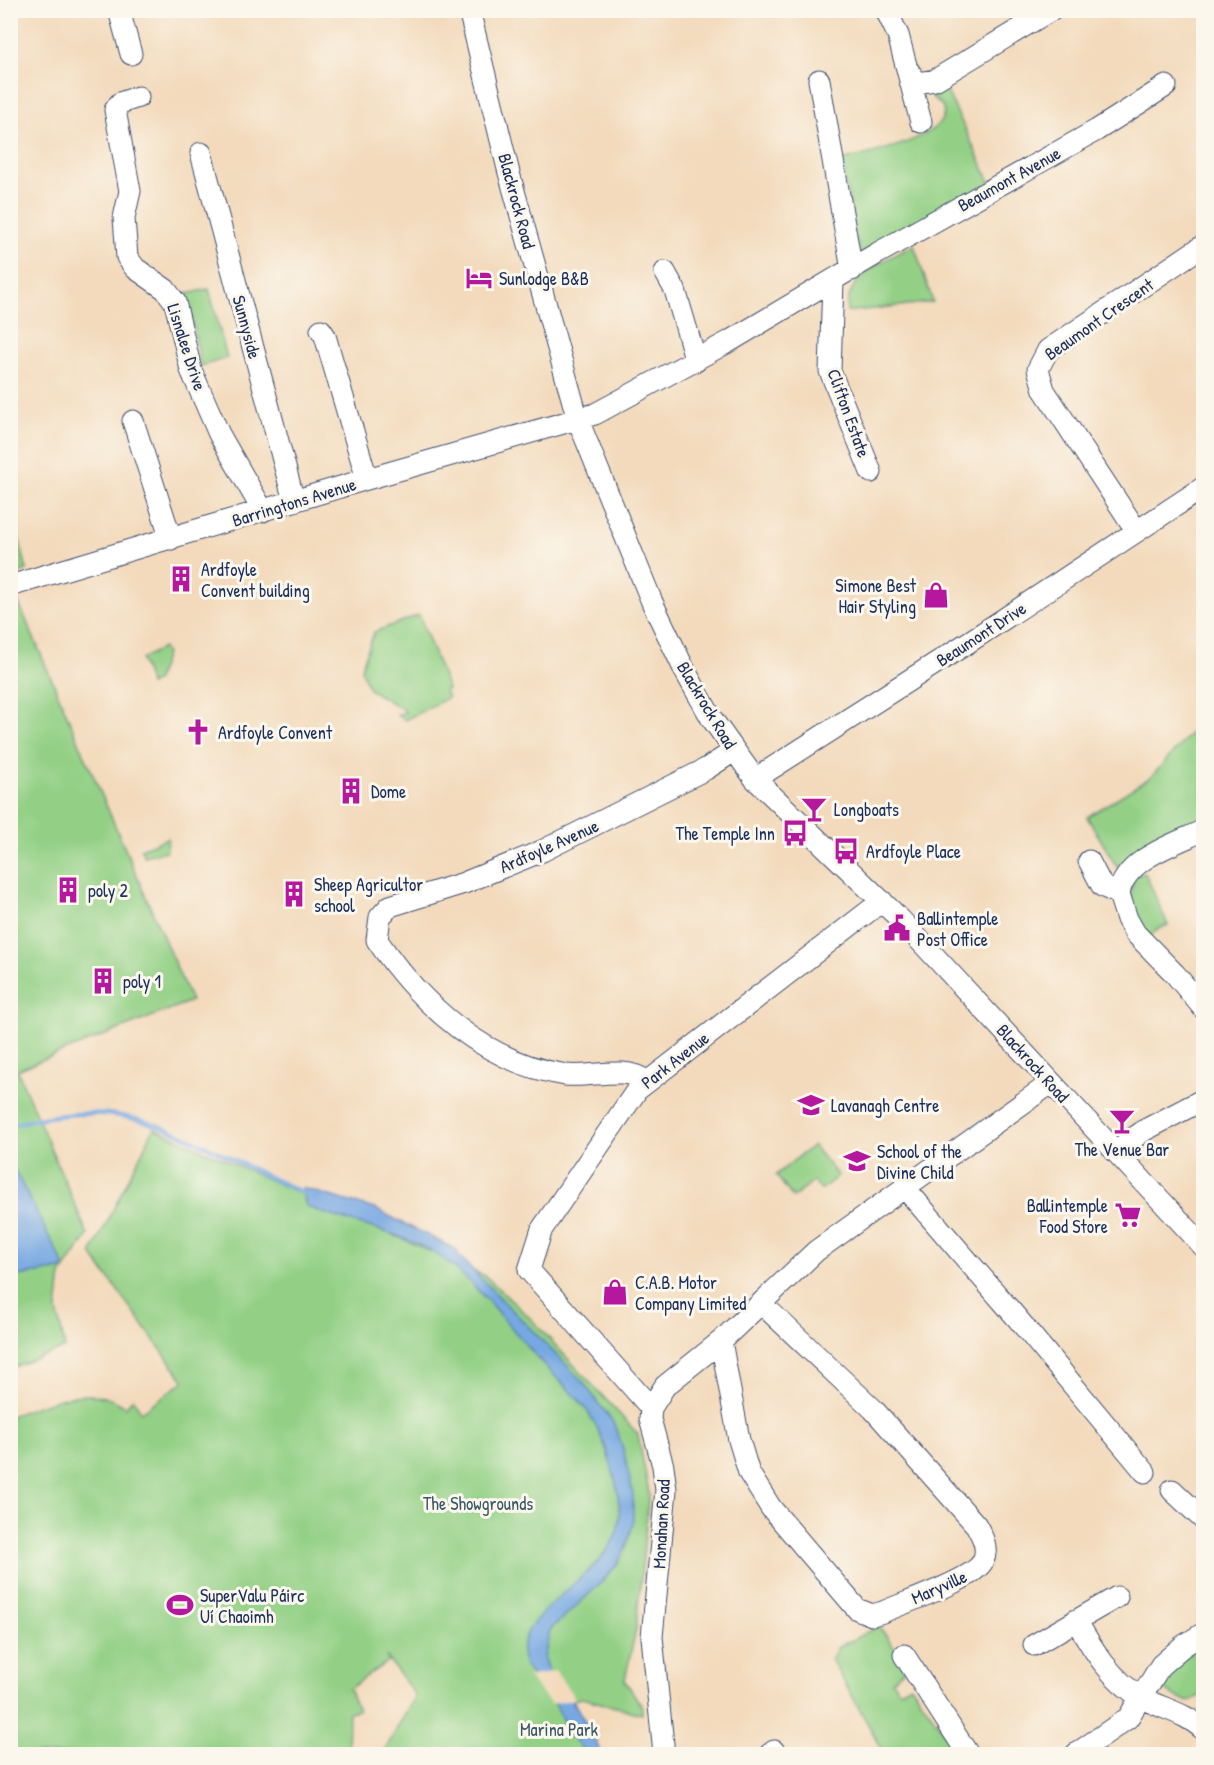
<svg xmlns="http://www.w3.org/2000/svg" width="1214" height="1765" font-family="'Patrick Hand',sans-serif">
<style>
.green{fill:#93d085;stroke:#578072;stroke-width:1.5}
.water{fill:#77a8e2;stroke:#496ca0;stroke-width:1.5}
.pier{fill:#f3dabc}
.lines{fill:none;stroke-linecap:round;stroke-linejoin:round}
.stream{stroke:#77a8e2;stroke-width:4.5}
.minor-casing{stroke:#3b496c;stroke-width:23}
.minor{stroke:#fff;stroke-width:21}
.labels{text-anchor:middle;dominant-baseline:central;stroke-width:6;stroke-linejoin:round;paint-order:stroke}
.street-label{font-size:18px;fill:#1b2f5e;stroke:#fbf7ec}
.poi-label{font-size:18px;fill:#1b2f5e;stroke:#fbf7ec;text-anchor:start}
.park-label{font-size:18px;fill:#395768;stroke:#fbf7ec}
</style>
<rect width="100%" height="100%" fill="#fbf7ec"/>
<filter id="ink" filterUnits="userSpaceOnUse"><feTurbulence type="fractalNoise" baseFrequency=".0167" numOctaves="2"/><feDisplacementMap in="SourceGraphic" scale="12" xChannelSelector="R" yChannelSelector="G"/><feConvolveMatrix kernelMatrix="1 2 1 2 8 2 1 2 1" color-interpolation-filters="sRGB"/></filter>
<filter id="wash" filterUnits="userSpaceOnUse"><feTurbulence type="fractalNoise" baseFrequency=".008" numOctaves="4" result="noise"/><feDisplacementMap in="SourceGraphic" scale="24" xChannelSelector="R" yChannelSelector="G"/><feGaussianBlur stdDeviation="1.35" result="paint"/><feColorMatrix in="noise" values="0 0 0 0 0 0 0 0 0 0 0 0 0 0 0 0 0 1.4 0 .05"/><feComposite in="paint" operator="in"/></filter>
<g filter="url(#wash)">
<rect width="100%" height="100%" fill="#f3dabc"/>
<!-- green -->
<path class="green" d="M946 89 991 184 860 257 841 161C858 156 958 137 942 106 940 102 934 101 932 97Z
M914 245 933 302 847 312C846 274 884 261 914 245Z
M209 289 227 358 201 366 191 315 182 295Z
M10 503 27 570 11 575H10Z
M10 583 191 1001 17 1070 88 1235 61 1275 57 1310 65 1348 11 1368Z
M419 615 448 689 445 690 448 698 405 720 397 715 405 712 404 710 369 689 361 669 374 632Z
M163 648 166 654 157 680 150 685 141 659Z
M1203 720V822L1117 867 1087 817 1151 777Z
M168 838 167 851 144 856 141 849Z
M1145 873 1168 925 1156 930 1150 937C1135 923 1124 893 1137 875Z
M154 1128 485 1276 532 1320 638 1434 649 1493 636 1629 625 1680 642 1707V1714L582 1698 573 1700 601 1754H383L415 1695 386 1656 388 1661 349 1689 358 1710 349 1712 348 1754H11L10 1416C49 1403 88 1381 126 1407L133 1398 141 1412 184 1381 91 1254Z
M813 1145 838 1176 821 1190 813 1181 793 1198 776 1175Z
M879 1626 900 1656 904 1670 892 1681 900 1691 911 1685 959 1754H885L831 1659 838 1647Z
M1203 1644V1694L1188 1702 1161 1689 1159 1686 1170 1668Z"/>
<!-- water -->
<path class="water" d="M10 1161 64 1265 62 1269 11 1277Z
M302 1188 375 1209 457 1250 458 1255 582 1381 613 1422 623 1448 633 1493V1525L625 1549 616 1566 600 1584 550 1630 544 1659 547 1668 572 1700 594 1736 601 1754H582V1748C578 1743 573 1740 570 1735 563 1724 560 1712 554 1702 542 1685 517 1669 523 1644 533 1604 598 1578 616 1534 627 1505 607 1443 591 1417 580 1398 560 1382 545 1366 516 1335 475 1281 442 1258 404 1231 349 1225 306 1206Z"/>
<!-- pier -->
<path class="pier" d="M555 1671 575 1698V1699L551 1704 528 1677Z"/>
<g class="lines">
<!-- stream -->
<path class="stream" d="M10 1125C41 1117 75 1112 106 1114 172 1119 245 1170 307 1194"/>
</g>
</g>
<g filter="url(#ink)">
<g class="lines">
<!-- minor casing -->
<g class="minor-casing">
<path id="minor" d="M119 10 131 54
M469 10 509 173 578 420 652 602 685 671 712 719 755 779 899 918 1204 1247
M886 10 898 35 921 122
M909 71 917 83 935 80 1051 10
M819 80 852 270
M138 97 120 103 115 110 130 191 124 218 127 257 135 268 165 289 175 302 191 370 219 434 263 511
M201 153 294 501
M665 272 675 290 696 361
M833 281 830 371 871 472
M321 330 325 336 367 479
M133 421 171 539
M1136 530 1044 390 1038 369 1048 350 1204 245
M10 586 367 479 595 414 730 341 878 253 1097 130 1166 86
M755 779 972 640 1204 487
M1089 861 1102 886 1119 894 1127 919 1135 933 1175 974 1204 1009
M1119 894C1124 859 1175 844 1204 830
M646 1081C624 1065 592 1078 566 1075 485 1063 421 1005 377 940L380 917 390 906 464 883 542 851 706 769 734 751
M1115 1151 1145 1130 1204 1099
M904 1187 1017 1318 1145 1472
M721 1341 739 1440 749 1473 771 1508 857 1609 872 1615 883 1612C905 1602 974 1580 983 1561 989 1548 982 1536 976 1525L873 1409 762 1304
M651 1408 529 1270 542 1229 637 1090 882 901
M1172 1490 1204 1520
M1076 1620C1093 1650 1111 1680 1142 1698 1163 1709 1186 1713 1204 1730
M1034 1645 1117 1597
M904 1655 968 1754
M664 1754 652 1637 666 1490 663 1466 650 1419 651 1408 665 1386 721 1341 816 1251 1051 1083
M770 1754 774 1751
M1076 1754 1128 1718 1161 1665 1183 1646 1204 1633"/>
</g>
<!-- minor -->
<use href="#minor" class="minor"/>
</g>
</g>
<!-- icons -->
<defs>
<g id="hotel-bare" transform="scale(2.07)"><path d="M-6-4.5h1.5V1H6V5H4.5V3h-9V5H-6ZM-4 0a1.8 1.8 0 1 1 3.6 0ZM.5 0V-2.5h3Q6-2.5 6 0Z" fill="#b5179e" stroke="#fbf7ec" stroke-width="2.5" paint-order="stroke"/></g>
<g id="building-bare" transform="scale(2.07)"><path d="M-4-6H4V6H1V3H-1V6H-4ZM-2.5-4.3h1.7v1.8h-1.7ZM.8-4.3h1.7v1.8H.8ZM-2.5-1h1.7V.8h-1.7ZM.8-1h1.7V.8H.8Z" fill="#b5179e" stroke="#fbf7ec" stroke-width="2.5" paint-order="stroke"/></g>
<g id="shop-bare" transform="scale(2.07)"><path d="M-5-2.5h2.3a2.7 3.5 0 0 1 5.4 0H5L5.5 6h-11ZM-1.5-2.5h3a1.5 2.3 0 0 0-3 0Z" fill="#b5179e" stroke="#fbf7ec" stroke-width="2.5" paint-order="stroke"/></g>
<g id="church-bare" transform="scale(2.07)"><path d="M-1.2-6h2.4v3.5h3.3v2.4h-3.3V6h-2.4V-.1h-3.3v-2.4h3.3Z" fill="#b5179e" stroke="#fbf7ec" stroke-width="2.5" paint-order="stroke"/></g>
<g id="bar-bare" transform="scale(2.07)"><path d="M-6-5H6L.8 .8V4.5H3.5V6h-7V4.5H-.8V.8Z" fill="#b5179e" stroke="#fbf7ec" stroke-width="2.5" paint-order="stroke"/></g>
<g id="bus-bare" transform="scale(2.07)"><path d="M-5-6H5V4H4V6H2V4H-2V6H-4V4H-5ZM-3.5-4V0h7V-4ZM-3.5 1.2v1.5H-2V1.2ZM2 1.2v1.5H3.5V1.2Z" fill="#b5179e" stroke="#fbf7ec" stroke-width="2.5" paint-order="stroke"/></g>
<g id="civic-bare" transform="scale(2.07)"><path d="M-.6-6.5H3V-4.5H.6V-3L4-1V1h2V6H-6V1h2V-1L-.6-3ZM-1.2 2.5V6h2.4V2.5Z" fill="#b5179e" stroke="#fbf7ec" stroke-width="2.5" paint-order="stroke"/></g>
<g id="school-bare" transform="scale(2.07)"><path d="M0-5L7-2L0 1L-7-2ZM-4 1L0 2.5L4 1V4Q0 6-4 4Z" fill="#b5179e" stroke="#fbf7ec" stroke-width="2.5" paint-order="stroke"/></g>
<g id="supermarket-bare" transform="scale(2.07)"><path d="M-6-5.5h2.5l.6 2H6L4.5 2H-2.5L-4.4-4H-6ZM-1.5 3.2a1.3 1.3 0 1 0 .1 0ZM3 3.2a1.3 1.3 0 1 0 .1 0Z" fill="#b5179e" stroke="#fbf7ec" stroke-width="2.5" paint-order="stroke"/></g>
<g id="stadium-bare" transform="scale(2.07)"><path d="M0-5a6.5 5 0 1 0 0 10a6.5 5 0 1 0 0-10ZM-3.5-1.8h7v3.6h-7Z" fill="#b5179e" stroke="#fbf7ec" stroke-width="2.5" paint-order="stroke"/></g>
</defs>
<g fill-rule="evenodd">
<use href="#hotel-bare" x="479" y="278"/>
<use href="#building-bare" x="181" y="579"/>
<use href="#shop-bare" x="936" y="595"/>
<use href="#church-bare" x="198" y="732"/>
<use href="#building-bare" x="351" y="791"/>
<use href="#bar-bare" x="814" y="809"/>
<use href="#bus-bare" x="795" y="833"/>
<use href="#bus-bare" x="846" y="851"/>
<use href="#building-bare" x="68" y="890"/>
<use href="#building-bare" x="294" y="894"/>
<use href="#civic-bare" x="897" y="928"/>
<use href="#building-bare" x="103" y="981"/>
<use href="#school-bare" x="811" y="1105"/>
<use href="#bar-bare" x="1122" y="1121"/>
<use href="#school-bare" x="857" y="1161"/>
<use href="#supermarket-bare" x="1128" y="1215"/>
<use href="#shop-bare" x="615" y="1292"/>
<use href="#stadium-bare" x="180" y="1605"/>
</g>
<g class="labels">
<!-- street labels -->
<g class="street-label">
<text transform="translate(1009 179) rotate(-29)">Beaumont Avenue</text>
<text transform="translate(517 201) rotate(75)">Blackrock Road</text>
<text transform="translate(1099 319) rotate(-35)">Beaumont Crescent</text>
<text transform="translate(247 327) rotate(75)">Sunnyside</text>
<text transform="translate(187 347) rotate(72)">Lisnalee Drive</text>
<text transform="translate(849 413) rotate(70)">Clifton Estate</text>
<text transform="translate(294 502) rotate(-17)">Barringtons Avenue</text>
<text transform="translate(981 634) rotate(-33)">Beaumont Drive</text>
<text transform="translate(707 705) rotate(59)">Blackrock Road</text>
<text transform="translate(549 846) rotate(-24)">Ardfoyle Avenue</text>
<text transform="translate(675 1060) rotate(-38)">Park Avenue</text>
<text transform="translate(1033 1063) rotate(48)">Blackrock Road</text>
<text transform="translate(661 1524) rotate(-87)">Monahan Road</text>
<text transform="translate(939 1587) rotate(-24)">Maryville</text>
</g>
<!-- poi labels -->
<g class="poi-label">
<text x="499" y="278">Sunlodge B&amp;B</text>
<text x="201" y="569">Ardfoyle<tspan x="201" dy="21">Convent building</tspan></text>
<text x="916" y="585" text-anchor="end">Simone Best<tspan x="916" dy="21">Hair Styling</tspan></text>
<text x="218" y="732">Ardfoyle Convent</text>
<text x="371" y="791">Dome</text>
<text x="834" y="809">Longboats</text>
<text x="775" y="833" text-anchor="end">The Temple Inn</text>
<text x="866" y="851">Ardfoyle Place</text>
<text x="314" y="884">Sheep Agricultor<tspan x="314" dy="21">school</tspan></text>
<text x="88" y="890">poly 2</text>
<text x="917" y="918">Ballintemple<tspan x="917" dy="21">Post Office</tspan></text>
<text x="123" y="981">poly 1</text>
<text x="831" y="1105">Lavanagh Centre</text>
<text x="1122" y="1149" text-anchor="middle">The Venue Bar</text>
<text x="877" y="1151">School of the<tspan x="877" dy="21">Divine Child</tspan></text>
<text x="1108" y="1205" text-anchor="end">Ballintemple<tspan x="1108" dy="21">Food Store</tspan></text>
<text x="635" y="1282">C.A.B. Motor<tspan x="635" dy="21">Company Limited</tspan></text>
<text x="200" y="1595">SuperValu Páirc<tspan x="200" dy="21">Uí Chaoimh</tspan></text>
</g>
<!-- park labels -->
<g class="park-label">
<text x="478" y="1503">The Showgrounds</text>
<text x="559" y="1729">Marina Park</text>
</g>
</g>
<!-- margin -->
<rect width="1214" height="1765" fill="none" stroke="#fbf7ec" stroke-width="36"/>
</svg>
